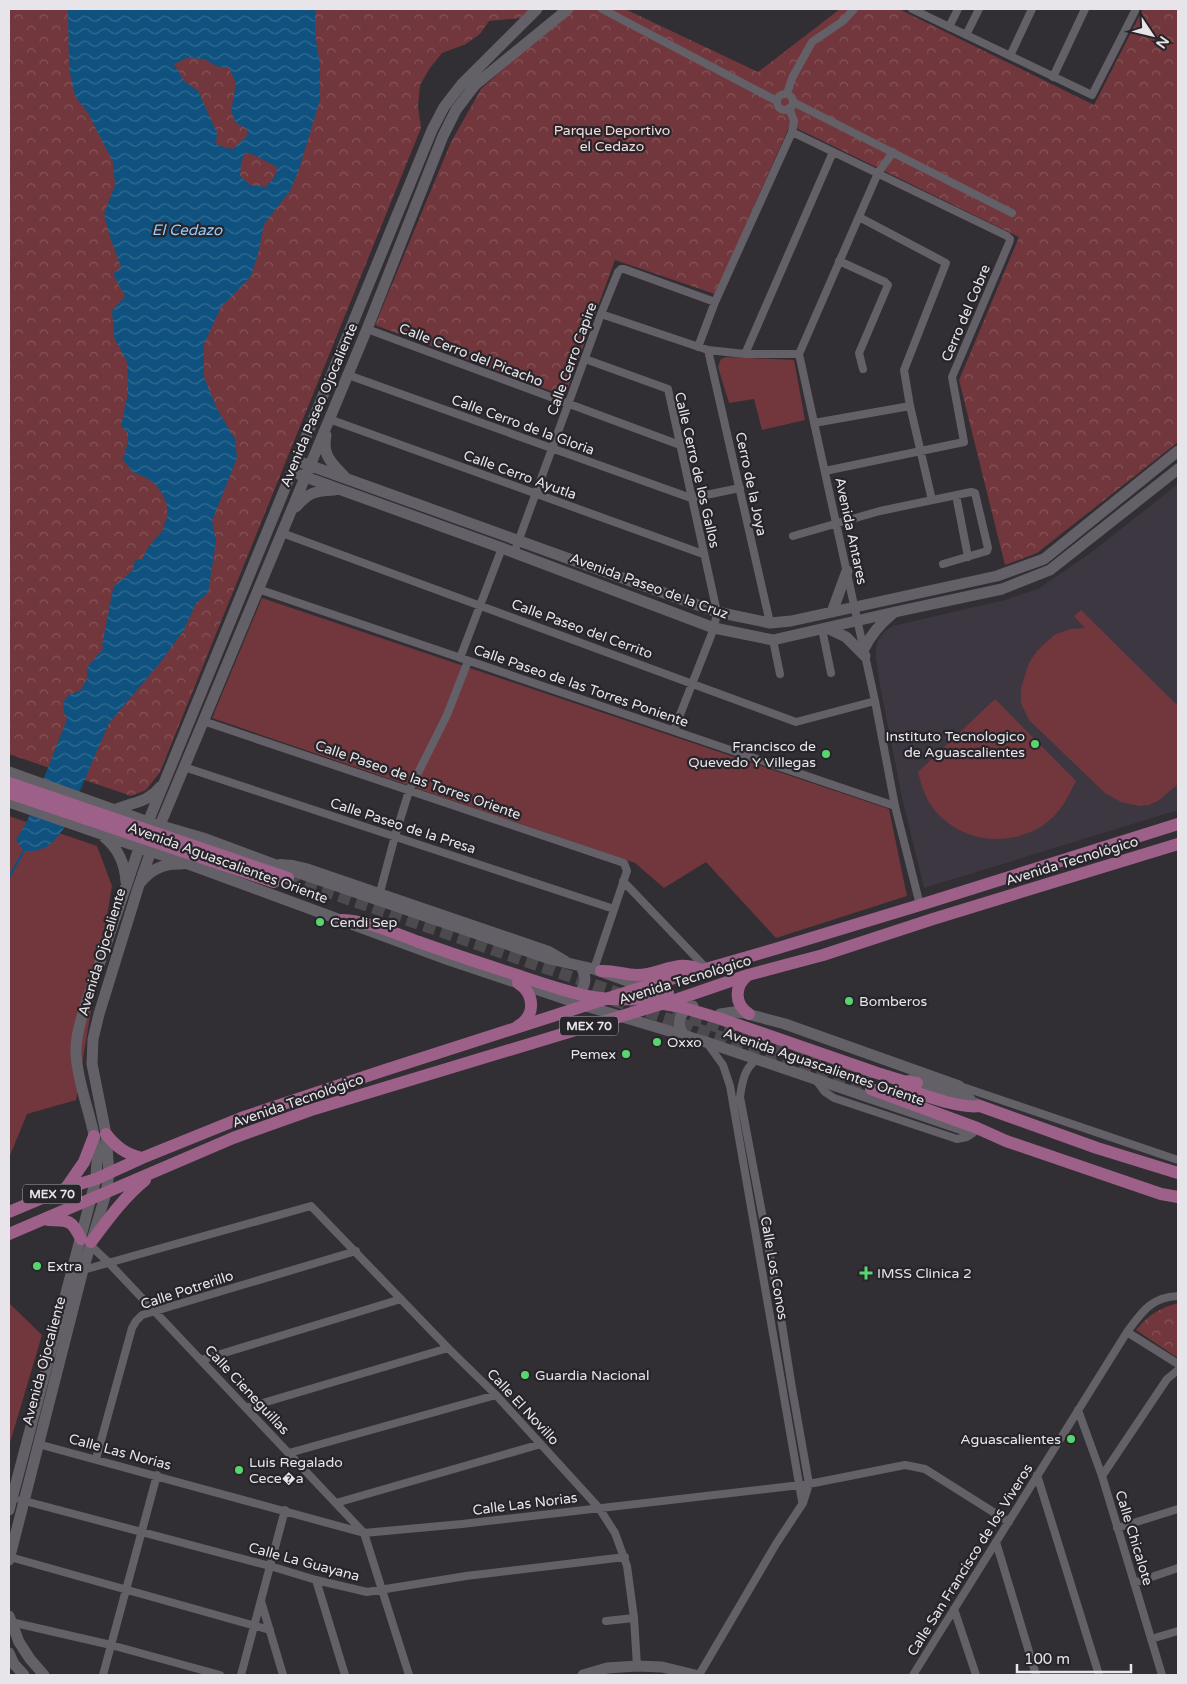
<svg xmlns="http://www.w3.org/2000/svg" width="1187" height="1684" font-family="'Varela Round',sans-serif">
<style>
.built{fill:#3d3742}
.green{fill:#71373c}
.park{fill:url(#park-crowns)}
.water{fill:url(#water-waves);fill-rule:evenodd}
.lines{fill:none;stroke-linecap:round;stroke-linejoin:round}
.stream{stroke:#0f527f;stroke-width:2.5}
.primary-tunnel{stroke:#4c494f;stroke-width:12;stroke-dasharray:12 6;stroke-linecap:butt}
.street{stroke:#646067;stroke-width:8}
.secondary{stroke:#646067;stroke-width:11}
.primary{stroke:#9d6089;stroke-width:12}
.poi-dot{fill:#59d56f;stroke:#27242a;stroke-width:2}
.labels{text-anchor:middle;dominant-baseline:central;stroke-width:4.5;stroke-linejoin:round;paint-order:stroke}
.shield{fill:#27242a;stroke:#adabb0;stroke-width:1}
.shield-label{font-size:12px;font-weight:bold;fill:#e7e5e9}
.park-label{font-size:14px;fill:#f6dbdb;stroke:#27242a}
.street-label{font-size:14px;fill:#e7e5e9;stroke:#27242a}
.poi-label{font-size:14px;fill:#e7e5e9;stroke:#27242a;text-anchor:start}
.water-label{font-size:15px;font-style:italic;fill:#92cbfc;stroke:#27242a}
</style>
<defs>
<pattern id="park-crowns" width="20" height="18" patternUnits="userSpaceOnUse" patternTransform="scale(1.25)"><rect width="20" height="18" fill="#71373c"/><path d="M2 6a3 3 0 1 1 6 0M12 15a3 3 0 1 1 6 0" fill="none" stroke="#855458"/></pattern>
<pattern id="water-waves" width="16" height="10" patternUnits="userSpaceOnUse" patternTransform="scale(1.25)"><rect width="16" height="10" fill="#0f527f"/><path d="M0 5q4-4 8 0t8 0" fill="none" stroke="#326b91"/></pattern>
</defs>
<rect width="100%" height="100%" fill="#312e34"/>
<!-- built -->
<path class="built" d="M1178 484V810L924 888 903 802 880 686 876 658V649L878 640 885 631 893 626 1005 600 1038 589 1089 554Z"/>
<!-- green -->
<path class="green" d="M726 357 794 360 805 420 762 430 754 399 729 403 718 367 721 359Z
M262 598 889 809 907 896 776 938 706 862 664 888 635 863 212 718Z
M1081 610 1178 706V784L1158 801 1148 805 1139 806 1121 802 1105 793 1029 720 1021 703V688L1029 663 1037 651 1054 635 1070 629 1085 628 1074 616Z
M995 699 1076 781C1067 799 1060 814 1042 826 1038 829 1033 831 1028 833 998 845 963 839 940 816 927 804 922 788 918 772Z
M9 816 97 846 112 886 76 1100 27 1114 9 1158Z
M9 1303 42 1335 9 1446Z"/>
<!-- park -->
<path class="park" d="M9 9H536L522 18 489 21 480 34 466 44 442 53 430 68 420 85 418 106 421 128 160 772 146 790 131 796 9 754Z
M575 9H625L758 72 840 9H899L1094 105 1143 9H1178V442L1037 553 1005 565 959 380 1019 237 790 125 715 294 615 260 565 396 375 325 451 142 481 89 534 41Z
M1178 1303V1358L1136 1330C1150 1314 1158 1309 1178 1303Z"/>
<!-- water -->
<path class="water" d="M68 9H315V35L320 64V100L298 172 290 191 264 224 258 254 251 276 221 307 204 344V377L217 409 235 439 237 458 212 521 216 541 208 593 196 603 184 630 159 664 109 723 64 828C53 844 46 852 24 851L16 840 28 819 67 719C59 704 64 694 80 691L87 679V667L104 648 102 645 113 589C121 575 134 578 135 559L142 560 147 549 163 530 167 517V505L163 495 156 485 147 478 133 472 123 460 128 441V432L121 427 128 393V376L127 362 114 337 112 311 125 296 113 274 121 267 110 237 104 214 115 185 113 162 88 113 75 96 69 69ZM187 58 205 59 216 66 229 68 236 83 231 111 236 123 247 129V136L233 149 226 148 216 144 217 133 198 91 184 81 174 64ZM250 153 277 167C277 176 271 181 266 187L250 185 240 176 241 164 244 154Z"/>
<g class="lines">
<!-- stream -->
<path class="stream" d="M9 877 24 851"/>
<!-- primary-tunnel -->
<path class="primary-tunnel" d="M288 878 626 996
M613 1000 871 1089
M673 1012 875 1079"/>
<!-- street -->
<path class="street" d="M602 9 777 101
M912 9 1092 95 1136 9
M949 27 958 9
M966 35 979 9
M1010 56 1032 9
M1053 77 1085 9
M787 94 792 78 812 42 843 21 854 9
M777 102a8 8 0 1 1 16 0a8 8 0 1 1-16 0Z
M793 102 1012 213
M792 132 1007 236 1010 239 1009 243 952 377 964 442 825 471
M893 152 878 173 799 354 875 701 895 806 920 905
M859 217 946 263 904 370 910 406 932 500
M839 261 885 282 888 285 859 353 863 369
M601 314 708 350 745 354H799
M367 329 680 445
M698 347 715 302 792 132 794 121 789 108
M708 350 770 623
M745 354 833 152
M585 359 668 389 717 612 714 628 674 730
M348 375 691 498 740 488
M329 419 703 554
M814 423 910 406
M956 495 968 557
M282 533 796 722 875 701
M793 536 880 511 971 492 975 493 988 548 987 551 943 564
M514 553 601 314 618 272 621 269H624L715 302
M258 589 895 806
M822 629 831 673
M773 640 780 674
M460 658 502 548
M203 721 624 863 627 871 594 969
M184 767 614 909
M280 863 292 864 309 868 549 950 566 960
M623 881 707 969
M380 892 395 836 409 791 447 715 468 661
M707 1043 723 1065 730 1086 802 1501
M816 1080 825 1092 834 1098 957 1139 967 1137 973 1133
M960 1086 1178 1160
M90 1245 108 1262 364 1533 409 1675
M83 1270 311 1206 448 1348 496 1395 599 1508 615 1533 627 1566 634 1618 637 1666
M1127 1332 1178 1364
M201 1360 401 1299
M246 1408 448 1348
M1078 1410 1102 1476 1162 1675
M38 1444 364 1533 462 1524 809 1484 905 1465 925 1469 1009 1522
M289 1453 496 1395
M96 1459 132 1328 136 1321 142 1315 356 1251
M1037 1475 1099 1675
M1102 1476 1167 1379 1178 1370
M21 1500 270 1566 316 1580 367 1592 466 1576 625 1557
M336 1503 541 1444
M1117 1528 1178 1509
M996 1542 1036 1675
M10 1557 270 1630
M316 1580 345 1675
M1134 1583 1178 1568
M261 1601 283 1675
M954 1609 976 1675
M606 1621 634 1618
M11 1622 111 1645 220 1675
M1151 1639 1178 1631
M103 1675 157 1475
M241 1675 285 1510
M699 1675 776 1544 803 1503 809 1484 792 1388 776 1287 740 1097C742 1083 744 1069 756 1060
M913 1675 1127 1332C1142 1312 1151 1297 1178 1296"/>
<!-- secondary -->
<path class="secondary" d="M326 435C322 456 331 462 345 477
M303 463 717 612 770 623 791 621 997 576 1044 559 1178 451
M300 475 502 548 714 628 773 640 895 612 1002 589 1050 570 1178 469
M296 507C309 492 315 491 334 490
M832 612 847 571
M827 628 846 637 865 656
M864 649C871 634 880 624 892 614
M9 772 148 822 203 838 273 864 550 959 594 969 647 988
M9 802 191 865 449 960 586 1006 706 1042 971 1132
M115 810C131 802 148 803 160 787
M104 837C119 849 125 864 126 882
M141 882C151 869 165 863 182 864
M572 998C585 991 589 978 580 966
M720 1014 734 1012 744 1013 785 1024 959 1086 972 1102
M685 1036C675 1025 679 1011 693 1006
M910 1080 977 1104
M9 1510 96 1179C96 1172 97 1166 97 1159 96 1124 78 1090 76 1054 75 1039 80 1024 84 1009L148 822 432 130 444 107 461 85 537 9
M9 1560 83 1270 106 1193 109 1173 106 1134 92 1064 93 1039 99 1014 138 888 160 825 367 329 443 136 456 110 475 85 568 9
M9 1616 19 1642 30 1659 44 1675
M9 1653 14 1664 24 1675
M583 1675 607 1668 637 1666 662 1667 695 1675"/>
<!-- primary -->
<path class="primary" d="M9 783 288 878
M9 793 274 882
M342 920C369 921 394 933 419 942 452 954 486 965 520 976 571 993 613 1009 668 993
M601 971C614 970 624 975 637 975 661 975 679 957 703 971
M748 975C734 986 734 1004 749 1014
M518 983C535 994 536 1016 518 1026
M664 1004 681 1007 718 1018 877 1073 903 1081 917 1083
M900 1087C922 1094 958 1109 980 1106L1097 1148 1178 1173
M871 1089 977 1128 1006 1141 1161 1194 1178 1197
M106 1134C116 1147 126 1154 142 1158
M66 1188 84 1162 94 1136
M9 1212 66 1188 96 1179 142 1158 241 1118 382 1071 643 987 775 949 920 905 1178 824
M48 1220C69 1220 72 1220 81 1239
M9 1234 233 1138 311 1110 678 999 748 975 823 955 933 919 1178 844
M91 1242C107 1221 123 1198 145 1180"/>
</g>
<!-- markers -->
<g class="poi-dot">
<circle cx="1035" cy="744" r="5"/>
<circle cx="826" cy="754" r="5"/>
<circle cx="320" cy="922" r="5"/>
<circle cx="849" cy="1001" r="5"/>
<circle cx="657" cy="1042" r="5"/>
<circle cx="626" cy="1054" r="5"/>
<circle cx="37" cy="1266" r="5"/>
<path d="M863.5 1265.5h5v5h5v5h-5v5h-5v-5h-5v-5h5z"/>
<circle cx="525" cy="1375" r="5"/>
<circle cx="1071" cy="1439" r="5"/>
<circle cx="239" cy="1470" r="5"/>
</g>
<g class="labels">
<!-- shield labels -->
<g class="shield">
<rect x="560" y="1016.5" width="58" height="19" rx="4"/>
<rect x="23" y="1184.5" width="58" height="19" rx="4"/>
</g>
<g class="shield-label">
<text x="589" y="1026">MEX 70</text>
<text x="52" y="1194">MEX 70</text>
</g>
<!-- park labels -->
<g class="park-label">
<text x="612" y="130">Parque Deportivo<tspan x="612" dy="16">el Cedazo</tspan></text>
</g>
<!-- street labels -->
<g class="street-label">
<text transform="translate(966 313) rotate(-67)">Cerro del Cobre</text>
<text transform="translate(471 355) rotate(21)">Calle Cerro del Picacho</text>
<text transform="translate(572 359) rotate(-70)">Calle Cerro Capire</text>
<text transform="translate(319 405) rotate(-67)">Avenida Paseo Ojocaliente</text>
<text transform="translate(523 425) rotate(20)">Calle Cerro de la Gloria</text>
<text transform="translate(697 470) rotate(77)">Calle Cerro de los Gallos</text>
<text transform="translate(520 475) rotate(20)">Calle Cerro Ayutla</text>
<text transform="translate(751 484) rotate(78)">Cerro de la Joya</text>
<text transform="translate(851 531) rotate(78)">Avenida Antares</text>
<text transform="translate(649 586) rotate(20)">Avenida Paseo de la Cruz</text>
<text transform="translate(582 629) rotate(20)">Calle Paseo del Cerrito</text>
<text transform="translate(581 686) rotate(19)">Calle Paseo de las Torres Poniente</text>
<text transform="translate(418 780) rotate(19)">Calle Paseo de las Torres Oriente</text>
<text transform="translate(403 826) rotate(18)">Calle Paseo de la Presa</text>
<text transform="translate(1072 861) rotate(-17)">Avenida Tecnológico</text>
<text transform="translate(228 863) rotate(20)">Avenida Aguascalientes Oriente</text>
<text transform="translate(102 952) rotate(-73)">Avenida Ojocaliente</text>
<text transform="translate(685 980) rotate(-17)">Avenida Tecnológico</text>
<text transform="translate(824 1067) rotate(19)">Avenida Aguascalientes Oriente</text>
<text transform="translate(298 1101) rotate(-19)">Avenida Tecnológico</text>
<text transform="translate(774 1268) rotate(80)">Calle Los Conos</text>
<text transform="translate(187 1290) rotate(-18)">Calle Potrerillo</text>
<text transform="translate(44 1361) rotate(-75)">Avenida Ojocaliente</text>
<text transform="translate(247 1390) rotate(47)">Calle Cieneguillas</text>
<text transform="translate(523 1407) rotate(47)">Calle El Novillo</text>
<text transform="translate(120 1452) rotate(15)">Calle Las Norias</text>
<text transform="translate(525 1504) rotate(-7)">Calle Las Norias</text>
<text transform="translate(1134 1538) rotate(73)">Calle Chicalote</text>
<text transform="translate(970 1560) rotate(-58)">Calle San Francisco de los Viveros</text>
<text transform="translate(304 1562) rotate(15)">Calle La Guayana</text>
</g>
<!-- poi labels -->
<g class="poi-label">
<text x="1025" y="736" text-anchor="end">Instituto Tecnologico<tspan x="1025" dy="16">de Aguascalientes</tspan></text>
<text x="816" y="746" text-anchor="end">Francisco de<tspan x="816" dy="16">Quevedo Y Villegas</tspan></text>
<text x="330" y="922">Cendi Sep</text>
<text x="859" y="1001">Bomberos</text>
<text x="667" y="1042">Oxxo</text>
<text x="616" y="1054" text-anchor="end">Pemex</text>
<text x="47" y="1266">Extra</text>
<text x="877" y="1273">IMSS Clinica 2</text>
<text x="535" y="1375">Guardia Nacional</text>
<text x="1061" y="1439" text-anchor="end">Aguascalientes</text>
<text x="249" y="1462">Luis Regalado<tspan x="249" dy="16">Cece�a</tspan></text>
</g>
<!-- water labels -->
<g class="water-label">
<text x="187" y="230">El Cedazo</text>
</g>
</g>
<!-- border -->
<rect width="1187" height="1684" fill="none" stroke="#e7e5e9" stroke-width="20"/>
<!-- north arrow -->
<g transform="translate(1152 35) rotate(125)" stroke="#27242a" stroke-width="4" paint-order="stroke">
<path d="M0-4L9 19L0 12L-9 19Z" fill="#e7e5e9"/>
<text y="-8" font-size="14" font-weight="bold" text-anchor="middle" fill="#e7e5e9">N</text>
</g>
<!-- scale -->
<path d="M1017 1664v8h114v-8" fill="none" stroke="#e7e5e9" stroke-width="2.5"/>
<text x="1024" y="1664" font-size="15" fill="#e7e5e9" stroke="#27242a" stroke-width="4" paint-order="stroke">100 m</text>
</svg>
